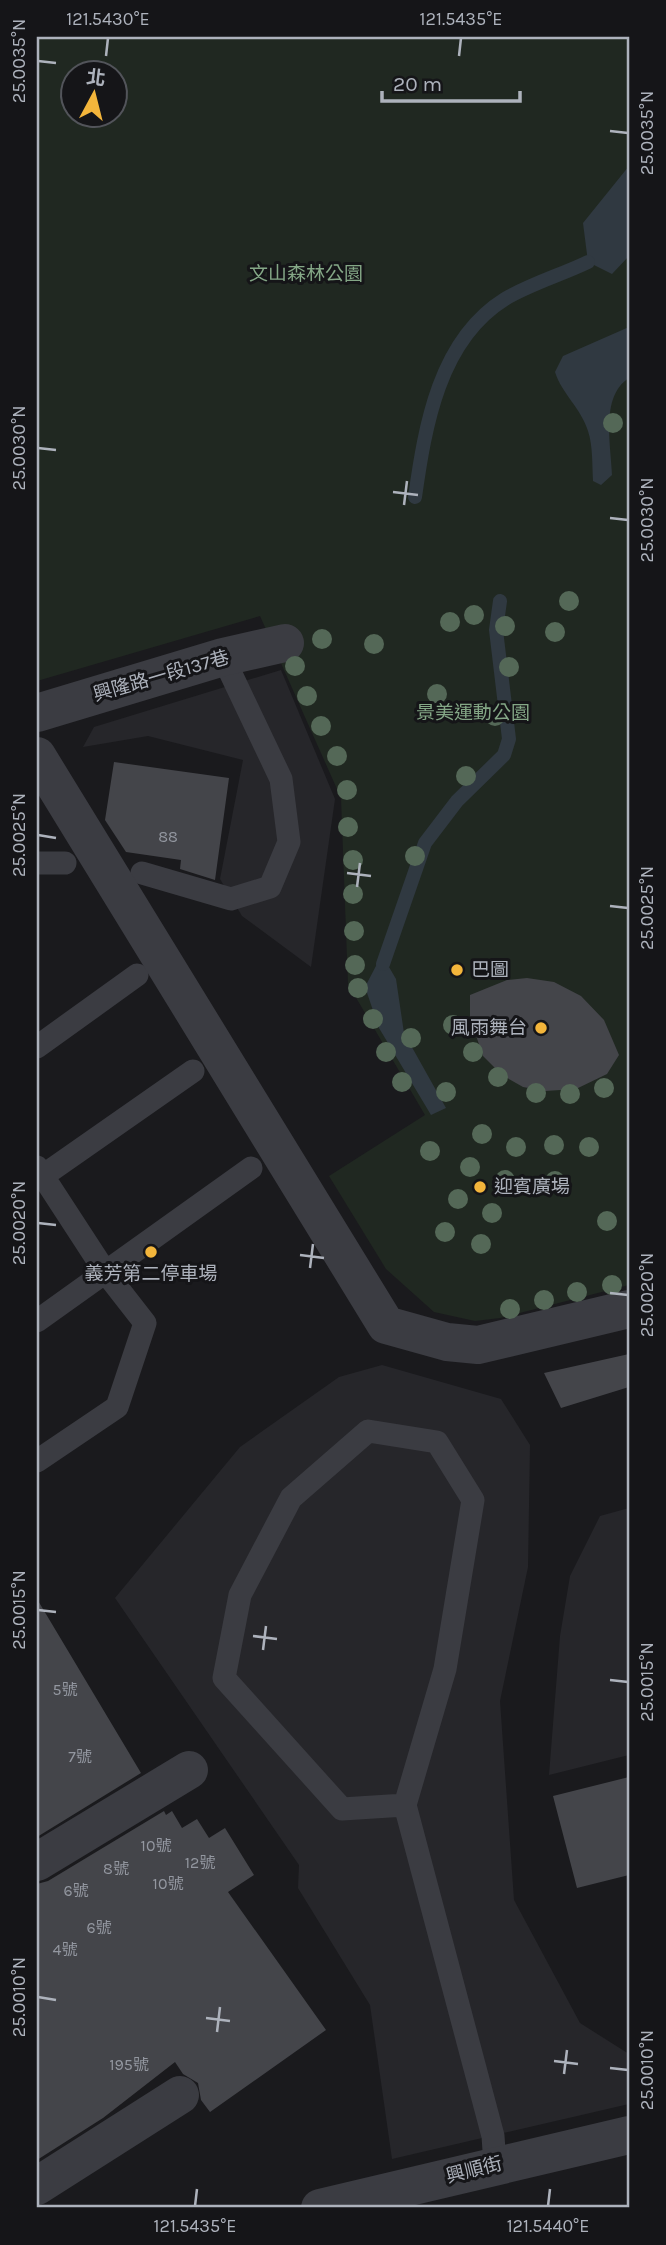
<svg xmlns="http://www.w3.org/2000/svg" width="666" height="2245" font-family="Karla,'Noto Sans TC',sans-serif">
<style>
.built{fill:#26262a}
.green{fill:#202821;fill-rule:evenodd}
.water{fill:#303941}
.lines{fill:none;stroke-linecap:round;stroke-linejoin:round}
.stream{stroke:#303941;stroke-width:14}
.building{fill:#44454a}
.lane{stroke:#3b3c42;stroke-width:23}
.street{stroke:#3b3c42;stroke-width:38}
.tree{fill:#546857}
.ticks{fill:none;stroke:#adb2bc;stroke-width:2.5}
.poi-dot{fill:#f3b53b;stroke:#151518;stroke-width:2.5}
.labels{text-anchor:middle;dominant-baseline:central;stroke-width:6;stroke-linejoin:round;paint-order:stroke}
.number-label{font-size:16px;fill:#9397a0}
.park-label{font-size:19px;fill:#84a786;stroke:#151518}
.street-label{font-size:19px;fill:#adb2bc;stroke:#151518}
.poi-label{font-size:19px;fill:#adb2bc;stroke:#151518;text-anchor:start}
.neatline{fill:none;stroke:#adb2bc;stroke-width:2.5}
.ticks-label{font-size:18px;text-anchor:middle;fill:#adb2bc}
</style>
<rect width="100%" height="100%" fill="#1a1a1d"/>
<!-- built -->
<path class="built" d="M281 670 335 799 311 967 242 916 220 879 243 760 148 736 83 747 94 727Z
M382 1365 501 1399 530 1445 528 1567 500 1701 514 1900 580 2023 629 2054V2104L392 2159 370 2005 298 1888 299 1865 115 1598 240 1447 339 1377Z
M629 1508V1755L549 1775 560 1636 570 1576 600 1516Z"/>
<!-- green -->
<path class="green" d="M37 37H629V1285L500 1318 475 1321 434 1312 386 1269 329 1176 425 1115 348 984 341 798 260 616 37 681ZM74 74H116V116H74Z"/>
<!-- water -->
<path class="water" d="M629 166V256L612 274 588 262 583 223Z
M629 327V378C600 396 611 446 612 475L601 485 593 481C592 465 593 446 588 431 581 408 562 394 555 372L563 356Z
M377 964 389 967 396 979 404 1033 446 1108 431 1115 379 1028 365 987Z"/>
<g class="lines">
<!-- stream -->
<path class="stream" d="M415 497C425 426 439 340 505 299 530 284 561 275 588 262
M383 964 425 843 457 801 504 755 509 739 496 630 500 601"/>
</g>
<!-- building -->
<path class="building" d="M114 762 229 778 215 880 180 869 181 860 126 852 105 820Z
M527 978 554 982 581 996 604 1020 619 1055 607 1074 576 1089 545 1091 523 1087 502 1075 483 1056 470 1018V995L507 980Z
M629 1354V1387L561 1408 544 1373Z
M37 1599 141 1773 37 1837Z
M629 1777V1875L577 1888 553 1796Z
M164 1811 166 1815 172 1811 182 1828 197 1819 209 1838 225 1828 254 1875 228 1892 326 2030 210 2112 201 2100 198 2083 183 2074 175 2062 103 2118 37 2160V1884L48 1881Z"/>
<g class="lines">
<!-- lane -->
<path class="lane" d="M37 863H65
M142 873 231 899 270 887 289 842 281 779 223 657
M37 1047 137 975
M37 1167 106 1273 145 1323 117 1407 37 1461
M37 1180 193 1071
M37 1321 251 1168
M405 1805 342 1809 224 1678 240 1595 291 1498 368 1431 437 1442 473 1500 445 1669 405 1805 493 2136 495 2165"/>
<!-- street -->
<path class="street" d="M37 713 223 657 285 643
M37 756 386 1325 447 1342 478 1345 629 1309
M37 1862 189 1770
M37 2186 180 2095
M320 2208 629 2135"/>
</g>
<!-- trees -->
<g class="tree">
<circle cx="613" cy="423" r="10"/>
<circle cx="569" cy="601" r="10"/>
<circle cx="474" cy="615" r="10"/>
<circle cx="450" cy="622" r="10"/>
<circle cx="505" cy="626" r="10"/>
<circle cx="555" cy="632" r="10"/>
<circle cx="322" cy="639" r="10"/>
<circle cx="374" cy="644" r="10"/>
<circle cx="295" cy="666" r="10"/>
<circle cx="509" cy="667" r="10"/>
<circle cx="437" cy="694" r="10"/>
<circle cx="307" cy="696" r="10"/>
<circle cx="495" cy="716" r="10"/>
<circle cx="321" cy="726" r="10"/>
<circle cx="337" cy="756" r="10"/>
<circle cx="466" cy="776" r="10"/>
<circle cx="347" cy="790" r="10"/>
<circle cx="348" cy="827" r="10"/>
<circle cx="415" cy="856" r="10"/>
<circle cx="353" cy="860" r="10"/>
<circle cx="353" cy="894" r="10"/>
<circle cx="354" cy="931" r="10"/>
<circle cx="355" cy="965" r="10"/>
<circle cx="358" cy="988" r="10"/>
<circle cx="373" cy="1019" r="10"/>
<circle cx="453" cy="1025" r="10"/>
<circle cx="411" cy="1038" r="10"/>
<circle cx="386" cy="1052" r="10"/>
<circle cx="473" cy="1052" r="10"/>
<circle cx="498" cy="1077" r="10"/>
<circle cx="402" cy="1082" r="10"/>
<circle cx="604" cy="1088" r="10"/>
<circle cx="446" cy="1092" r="10"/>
<circle cx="536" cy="1093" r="10"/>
<circle cx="570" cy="1094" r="10"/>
<circle cx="482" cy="1134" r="10"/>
<circle cx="554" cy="1145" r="10"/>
<circle cx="516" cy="1147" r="10"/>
<circle cx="589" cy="1147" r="10"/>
<circle cx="430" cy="1151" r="10"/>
<circle cx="470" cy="1167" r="10"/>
<circle cx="505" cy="1180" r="10"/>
<circle cx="555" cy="1181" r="10"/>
<circle cx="458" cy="1199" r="10"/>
<circle cx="492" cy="1213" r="10"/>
<circle cx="607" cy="1221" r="10"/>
<circle cx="445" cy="1232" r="10"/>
<circle cx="481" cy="1244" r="10"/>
<circle cx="612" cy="1285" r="10"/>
<circle cx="577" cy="1292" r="10"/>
<circle cx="544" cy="1300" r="10"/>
<circle cx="510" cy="1309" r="10"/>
</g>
<!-- ticks -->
<path class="ticks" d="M106 56 108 38M459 56 461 38M38 61 56 63M610 131 628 133M38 448 56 450M393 492 418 495M404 505 407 481M610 518 628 520M38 835 56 838M347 873 371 876M357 887 360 863M610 906 628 908M38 1223 56 1225M300 1255 324 1258M310 1268 313 1244M610 1293 628 1295M38 1610 56 1612M253 1636 277 1639M263 1650 266 1626M610 1680 628 1682M38 1997 56 2000M206 2018 230 2021M217 2032 220 2007M554 2061 578 2064M610 2068 628 2070M564 2074 567 2050M195 2206 197 2189M548 2206 550 2189"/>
<!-- markers -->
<g class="poi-dot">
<circle cx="457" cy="970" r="7"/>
<circle cx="541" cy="1028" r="7"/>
<circle cx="480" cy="1187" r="7"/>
<circle cx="151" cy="1252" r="7"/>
</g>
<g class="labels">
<!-- number labels -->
<g class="number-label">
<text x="168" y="836">88</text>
<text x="65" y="1689">5號</text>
<text x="80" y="1756">7號</text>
<text x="156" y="1845">10號</text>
<text x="200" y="1862">12號</text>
<text x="116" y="1868">8號</text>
<text x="168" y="1883">10號</text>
<text x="76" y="1890">6號</text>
<text x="99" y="1927">6號</text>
<text x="65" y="1949">4號</text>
<text x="129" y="2064">195號</text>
</g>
<!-- park labels -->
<g class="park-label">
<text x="306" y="274">文山森林公園</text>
<text x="473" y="713">景美運動公園</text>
</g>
<!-- street labels -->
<g class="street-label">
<text transform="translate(161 676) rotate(-16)">興隆路一段137巷</text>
<text transform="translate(474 2170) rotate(-14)">興順街</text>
</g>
<!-- poi labels -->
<g class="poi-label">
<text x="471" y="970">巴圖</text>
<text x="527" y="1028" text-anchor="end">風雨舞台</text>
<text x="494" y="1187">迎賓廣場</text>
<text x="151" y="1274" text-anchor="middle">義芳第二停車場</text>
</g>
</g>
<!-- border -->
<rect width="666" height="2245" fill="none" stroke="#151518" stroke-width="77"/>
<!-- north arrow -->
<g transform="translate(94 94) rotate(7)"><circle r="33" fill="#151518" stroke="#52545a" stroke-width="2"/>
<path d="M0-5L12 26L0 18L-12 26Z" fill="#f3b53b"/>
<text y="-10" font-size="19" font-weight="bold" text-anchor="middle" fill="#adb2bc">北</text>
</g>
<!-- scale -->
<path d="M382 91v10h138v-10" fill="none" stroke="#adb2bc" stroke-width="3.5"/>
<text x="393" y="91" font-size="21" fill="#adb2bc" stroke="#151518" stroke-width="5" paint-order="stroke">20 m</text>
<rect x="38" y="38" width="590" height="2168" class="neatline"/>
<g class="ticks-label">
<text x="108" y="25">121.5430°E</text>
<text x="461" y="25">121.5435°E</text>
<text transform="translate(19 61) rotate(-90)" y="6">25.0035°N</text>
<text transform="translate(647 133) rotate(-90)" y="6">25.0035°N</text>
<text transform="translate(19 448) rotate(-90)" y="6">25.0030°N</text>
<text transform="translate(647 520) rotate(-90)" y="6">25.0030°N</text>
<text transform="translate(19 835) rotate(-90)" y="6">25.0025°N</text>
<text transform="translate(647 908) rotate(-90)" y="6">25.0025°N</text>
<text transform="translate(19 1223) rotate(-90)" y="6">25.0020°N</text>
<text transform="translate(647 1295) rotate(-90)" y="6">25.0020°N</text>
<text transform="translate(19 1610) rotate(-90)" y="6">25.0015°N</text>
<text transform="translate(647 1682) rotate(-90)" y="6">25.0015°N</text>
<text transform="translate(19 1997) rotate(-90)" y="6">25.0010°N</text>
<text transform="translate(647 2070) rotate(-90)" y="6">25.0010°N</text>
<text x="195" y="2232">121.5435°E</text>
<text x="548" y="2232">121.5440°E</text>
</g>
</svg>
